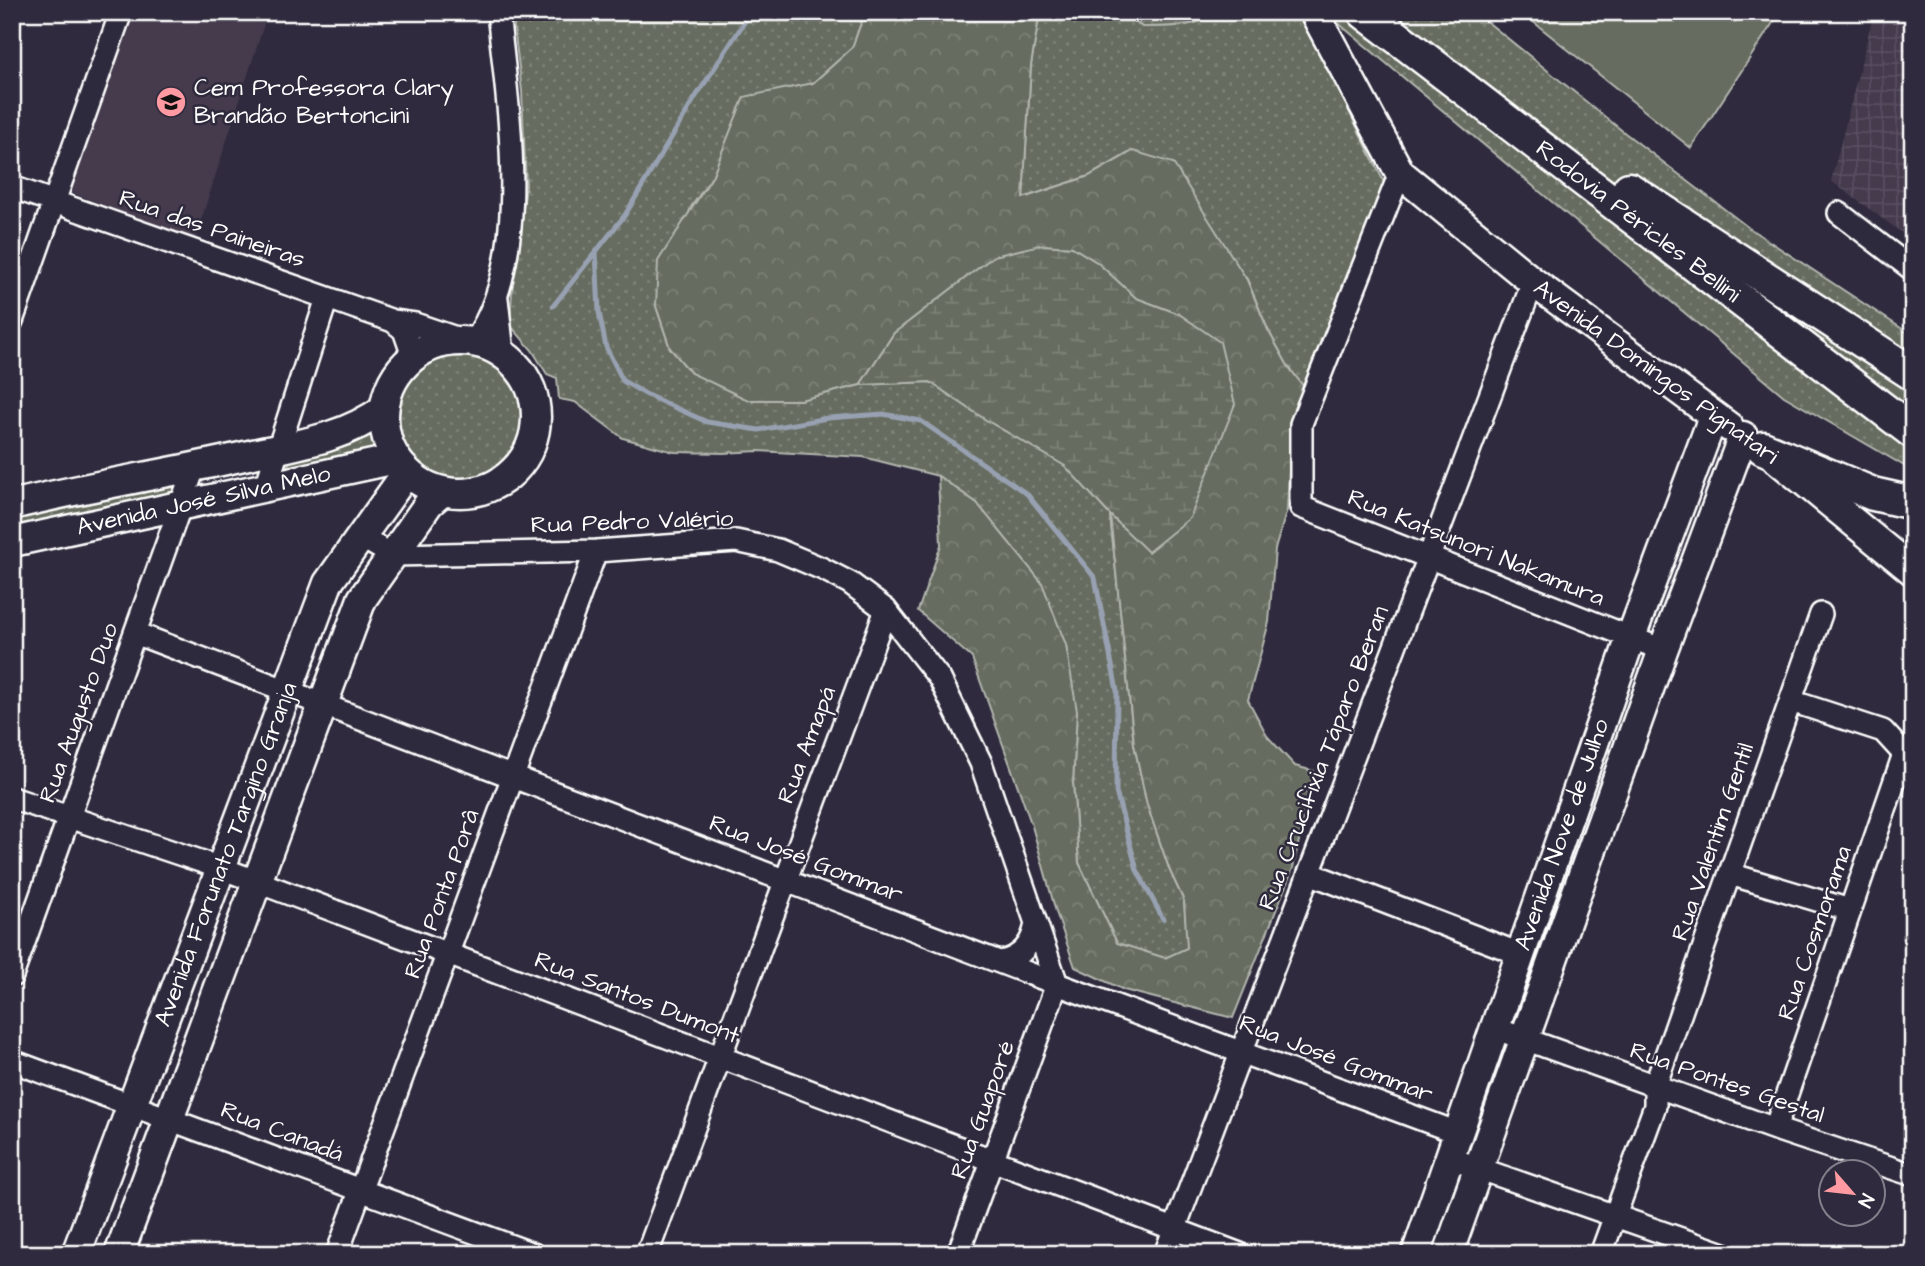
<svg xmlns="http://www.w3.org/2000/svg" width="1925" height="1266" font-family="'Architects Daughter',sans-serif">
<style>
.built{fill:#453a4e}
.industrial{fill:url(#industrial-grid)}
.grass{fill:url(#grass-dots);stroke:#b2b6af;stroke-width:2}
.forest{fill:url(#forest-crowns);stroke:#b2b6af;stroke-width:2}
.wetland{fill:url(#wetland-marsh);stroke:#b2b6af;stroke-width:2}
.pitch{fill:#666c5f;stroke:#b2b6af;stroke-width:2}
.lines{fill:none;stroke-linecap:round;stroke-linejoin:round}
.stream{stroke:#98a1b2;stroke-width:5}
.street-casing{stroke:#fff;stroke-width:26}
.secondary-casing{stroke:#fff;stroke-width:33}
.primary-casing{stroke:#fff;stroke-width:37}
.street{stroke:#2f2a3d;stroke-width:21}
.secondary{stroke:#2f2a3d;stroke-width:28}
.primary{stroke:#2f2a3d;stroke-width:32}
.labels{text-anchor:middle;dominant-baseline:central;stroke-width:5;stroke-linejoin:round;paint-order:stroke}
.poi-label{font-size:24px;fill:#fff;stroke:#2f2a3d;text-anchor:start}
.street-label{font-size:24px;fill:#fff;stroke:#2f2a3d}
</style>
<defs>
<pattern id="industrial-grid" width="8" height="8" patternUnits="userSpaceOnUse" patternTransform="scale(1.75)"><rect width="8" height="8" fill="#453a4e"/><path d="M0 4h8M4 0v8" fill="none" stroke="#584e60"/></pattern>
<pattern id="grass-dots" width="8" height="8" patternUnits="userSpaceOnUse" patternTransform="scale(1.75)"><rect width="8" height="8" fill="#666c5f"/><path d="M2 2h.1M6 6h.1" fill="none" stroke="#7d8277" stroke-width="1.8" stroke-linecap="round"/></pattern>
<pattern id="forest-crowns" width="20" height="18" patternUnits="userSpaceOnUse" patternTransform="scale(1.75)"><rect width="20" height="18" fill="#666c5f"/><path d="M2 6a3 3 0 1 1 6 0M12 15a3 3 0 1 1 6 0" fill="none" stroke="#7d8277"/></pattern>
<pattern id="wetland-marsh" width="20" height="14" patternUnits="userSpaceOnUse" patternTransform="scale(1.75)"><rect width="20" height="14" fill="#666c5f"/><path d="M1 5h8M5 5V1M11 12h8M15 12V8" fill="none" stroke="#7d8277"/></pattern>
</defs>
<rect width="100%" height="100%" fill="#2f2a3d"/>
<filter id="ink" filterUnits="userSpaceOnUse"><feTurbulence type="fractalNoise" baseFrequency=".0143" numOctaves="2"/><feDisplacementMap in="SourceGraphic" scale="14" xChannelSelector="R" yChannelSelector="G"/><feConvolveMatrix kernelMatrix="1 2 1 2 8 2 1 2 1" color-interpolation-filters="sRGB"/></filter>
<g filter="url(#ink)">
<!-- built -->
<path class="built" d="M134 12H268L195 239 70 192Z"/>
<!-- industrial -->
<path class="industrial" d="M1874 12H1913V241L1831 181Z"/>
<!-- grass -->
<path class="grass" d="M512 12H865L852 48 813 83 744 98 712 177 691 207 656 306 670 348 691 373 800 400 860 385 930 382 986 420 1066 466 1110 515 1134 744 1147 805 1170 871 1184 901 1188 948 1165 958 1117 943 1079 863 1073 783 1077 711 977 503 938 476 863 457 758 451 723 453 674 452 623 438 575 402 559 399 557 378 547 374 532 350 510 325 512 291 526 186 522 91Z
M1040 12H1123L1142 27C1162 26 1199 30 1212 12H1300L1385 184 1303 386 1288 366 1268 330 1247 279 1132 151 1089 176 1023 198 1031 65Z
M1325 12H1475L1625 133 1749 228 1913 336V471L1784 396Z
M394 417a67 67 0 1 1 134 0a67 67 0 1 1-134 0Z
M369 432H374L380 454 292 472 287 467 290 461 354 443Z
M169 483 175 487 172 496 12 532V517Z"/>
<!-- forest -->
<path class="forest" d="M865 12H1040L1031 65 1023 198 1089 176 1133 151 1173 163 1247 280 1268 330 1288 366 1303 386 1291 431 1287 510 1275 549 1269 622 1248 700 1268 737 1295 766 1314 771 1293 868 1233 1018 1124 990 1075 967 1056 912 1032 826 972 658 918 611 941 545 938 476 977 503 1042 583 1066 645 1077 711 1073 783 1079 863 1117 943 1165 958 1187 948 1184 901 1170 871 1147 805 1134 744 1110 515 1148 551 1179 314 1136 298 1098 263 1072 247 1040 245 894 333 860 385 800 400H748L691 373 670 348 656 306 658 261 712 177 744 97 813 83 852 48Z
M1123 12H1212C1201 29 1161 26 1142 27Z"/>
<!-- wetland -->
<path class="wetland" d="M1040 245 1072 247 1098 263 1136 298 1179 314 1220 342 1235 404 1190 518 1148 552 1110 515 1065 466 986 420 930 382 860 385 894 333 994 256Z"/>
<!-- pitch -->
<path class="pitch" d="M1521 12H1780L1691 148Z"/>
<g class="lines">
<!-- stream -->
<path class="stream" d="M596 253 599 312 606 347 623 381 647 395 707 422 759 430 828 418 883 414 921 421 1027 494 1095 578 1117 691 1116 792 1137 870 1163 919
M553 306 625 215 695 98 751 12"/>
<!-- street casing -->
<g class="street-casing">
<path id="street" d="M1400 173 1301 424V507L1663 650
M12 187 393 321 415 324 462 340
M1839 213 1913 270
M497 299 503 353
M12 321 121 12
M393 321 404 330 413 356
M474 341C533 258 508 109 498 12
M266 487 327 298
M361 537 392 555 596 551 736 541 778 550 823 569 850 583 886 610 940 679 981 763 1057 984 958 1254
M135 633 1057 984 1458 1133
M12 798 221 868 1240 1254
M1309 873 1520 954
M1730 874 1850 910
M1001 962C1021 958 1033 943 1036 923
M12 976 194 468
M1494 1028 1775 1129 1913 1175
M12 1061 533 1254
M1775 1129 1904 754 1883 731 1791 701
M1449 1158 1724 1254
M337 1254 596 551
M647 1254 886 610
M1165 1254 1533 282
M1601 1254 1655 1106V1086L1821 614"/>
</g>
<!-- secondary casing -->
<g class="secondary-casing">
<g id="secondary">
<path d="M1314 12 1400 173 1533 282 1729 427"/>
<circle cx="460" cy="417" r="76"/>
<path d="M1777 459 1913 571"/>
<path d="M12 505C92 485 173 473 253 454 300 444 344 438 384 409"/>
<path id="s1" d="M12 542 396 459"/>
<path id="s2" d="M76 1254 328 583 407 472"/>
<path d="M119 1254 362 599 429 503 442 492"/>
<path id="s3" d="M1416 1254 1631 637 1713 417"/>
<path d="M1448 1254 1663 650 1743 436"/>
</g>
</g>
<!-- primary casing -->
<g class="primary-casing">
<g id="primary">
<path id="s4" d="M1364 12 1913 432"/>
<path d="M1629 189 1913 374"/>
<path d="M1763 448 1873 494 1913 503"/>
</g>
</g>
<!-- street -->
<use href="#street" class="street"/>
<!-- secondary -->
<use href="#secondary" class="secondary"/>
<!-- primary -->
<use href="#primary" class="primary"/>
</g>
</g>
<!-- icons -->
<defs>
<g id="school-disc" transform="scale(1.575)"><circle r="9.5" fill="#ff9aa2" stroke="#2f2a3d"/><path d="M0-5L7-2L0 1L-7-2ZM-4 1L0 2.5L4 1V4Q0 6-4 4Z" fill="#111"/></g>
</defs>
<g fill-rule="evenodd">
<use href="#school-disc" x="171" y="102"/>
</g>
<g class="labels">
<!-- poi labels -->
<g class="poi-label">
<text x="194" y="88">Cem Professora Clary<tspan x="194" dy="28">Brandão Bertoncini</tspan></text>
</g>
<!-- street labels -->
<g class="street-label">
<text stroke="none"><textPath href="#s4" startOffset="345">Rodovia Péricles Bellini</textPath></text>
<text transform="translate(212 229) rotate(19)">Rua das Paineiras</text>
<text transform="translate(1656 372) rotate(36)">Avenida Domingos Pignatari</text>
<text stroke="none"><textPath href="#s1" startOffset="196">Avenida José Silva Melo</textPath></text>
<text transform="translate(632 522) rotate(-2)">Rua Pedro Valério</text>
<text transform="translate(1476 548) rotate(22)">Rua Katsunori Nakamura</text>
<text transform="translate(79 713) rotate(-70)">Rua Augusto Duo</text>
<text transform="translate(807 745) rotate(-69)">Rua Amapá</text>
<text transform="translate(1324 758) rotate(-69)">Rua Crucifixia Táparo Beran</text>
<text stroke="none"><textPath href="#s3" startOffset="444">Avenida Nove de Julho</textPath></text>
<text transform="translate(1713 842) rotate(-71)">Rua Valentim Gentil</text>
<text stroke="none"><textPath href="#s2" startOffset="427">Avenida Forunato Targino Granja</textPath></text>
<text transform="translate(806 859) rotate(21)">Rua José Gommar</text>
<text transform="translate(442 894) rotate(-70)">Rua Ponta Porâ</text>
<text transform="translate(1815 933) rotate(-71)">Rua Cosmorama</text>
<text transform="translate(637 998) rotate(21)">Rua Santos Dumont</text>
<text transform="translate(1336 1059) rotate(21)">Rua José Gommar</text>
<text transform="translate(1727 1083) rotate(19)">Rua Pontes Gestal</text>
<text transform="translate(983 1110) rotate(-70)">Rua Guaporé</text>
<text transform="translate(282 1132) rotate(21)">Rua Canadá</text>
</g>
</g>
<!-- margin -->
<rect width="1925" height="1266" fill="none" stroke="#2f2a3d" stroke-width="42"/>
<rect x="21" y="21" width="1883" height="1224" fill="none" stroke="#fff" stroke-width="2.5" filter="url(#ink)"/>
<!-- north arrow -->
<g transform="translate(1852 1193) rotate(118)"><circle r="33" fill="#2f2a3d" stroke="#827f8b" stroke-width="2"/>
<path d="M0-5L12 26L0 18L-12 26Z" fill="#ff9aa2"/>
<text y="-10" font-size="19" font-weight="bold" text-anchor="middle" fill="#ffffff">N</text>
</g>
</svg>
